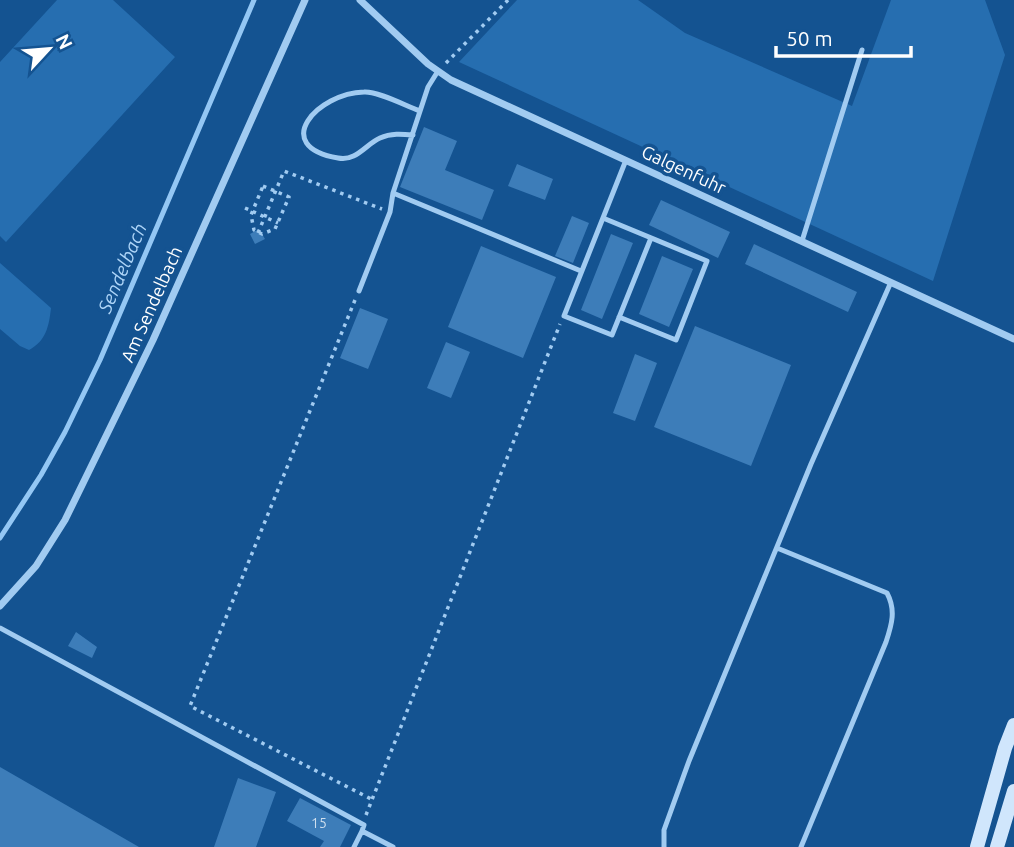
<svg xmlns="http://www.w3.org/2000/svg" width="1014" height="847" font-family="Ubuntu,sans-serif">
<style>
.green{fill:#266eb0}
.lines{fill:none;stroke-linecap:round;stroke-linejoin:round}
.stream{stroke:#94c7f4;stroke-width:5}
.building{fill:#3d7db9}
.path{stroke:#a1cbf1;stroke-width:3.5;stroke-dasharray:3.5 5;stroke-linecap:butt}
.lane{stroke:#a1cbf1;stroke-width:5}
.street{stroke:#a1cbf1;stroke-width:7}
.secondary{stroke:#d0e6fc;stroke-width:14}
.labels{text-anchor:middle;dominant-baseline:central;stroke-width:7;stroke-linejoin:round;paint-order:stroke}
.number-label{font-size:14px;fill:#cedeee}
.street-label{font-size:18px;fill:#fff;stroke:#145391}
.water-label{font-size:19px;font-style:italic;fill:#aed5f8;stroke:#145391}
</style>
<rect width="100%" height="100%" fill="#145391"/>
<!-- green -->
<path class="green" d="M57 0H113L175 57 6 242 0 236V62Z
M517 0H638L685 33 852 106 891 0H985L1005 55 933 281 459 62Z
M0 263 51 308C49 326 46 341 29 350L20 346 0 329Z"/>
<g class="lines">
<!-- stream -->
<path class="stream" d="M0 538 41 475 65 432 100 360 254 0"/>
</g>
<!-- building -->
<path class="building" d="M424 127 457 141 445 170 494 190 482 220 400 187Z
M517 164 553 179 545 200 508 186Z
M661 200 730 232 718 258 649 225Z
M572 216 589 223 573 263 555 256Z
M259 229 265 239 255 244 250 234Z
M611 234 633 243 602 319 581 310Z
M754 244 857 292 848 312 745 264Z
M481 246 556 277 523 358 448 327Z
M662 256 693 269 669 327 639 314Z
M360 308 388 319 368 369 340 358Z
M695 326 791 365 751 466 654 427Z
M446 342 470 352 451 398 427 388Z
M635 354 657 363 635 421 613 413Z
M76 632 97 647 92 658 68 646Z
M0 767 139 847H0Z
M238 778 276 792 256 847H214Z
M300 798 351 825 340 847H320L324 841 287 821Z"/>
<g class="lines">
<!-- path -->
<path class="path" d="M446 63 508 0
M263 186 289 197 275 229 262 234 254 230 251 215Z
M245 208 278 223
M258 233 284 171 382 209
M355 300 190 706 371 799
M366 815 560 324"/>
<!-- lane -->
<path class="lane" d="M438 71 428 87 393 193 581 271
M413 135C402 134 391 133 380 138 366 144 356 162 338 158 269 146 318 93 364 92 378 91 406 106 420 111
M626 160 564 316 612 335 651 238
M603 218 707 261 676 340 619 317
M802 241 862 50
M359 291 390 212 393 193
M777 548 887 593C896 610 892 624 886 642L801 847
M0 628 364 825 362 831
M354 847 362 831 393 847
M664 847V830L689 761 811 464 891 282"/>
<!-- street -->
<path class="street" d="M360 0 428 64 451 80 1014 339
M0 606 36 566 65 520 153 340 305 0"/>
<!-- secondary -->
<path class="secondary" d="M977 847 1005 748 1014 725
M997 847 1014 791"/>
</g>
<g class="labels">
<!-- number labels -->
<g class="number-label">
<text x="319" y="823">15</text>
</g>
<!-- street labels -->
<g class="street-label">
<text transform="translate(684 169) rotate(25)">Galgenfuhr</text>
<text transform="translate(151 304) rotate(-66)">Am Sendelbach</text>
</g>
<!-- water labels -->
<g class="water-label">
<text transform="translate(122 268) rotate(-67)">Sendelbach</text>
</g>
</g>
<!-- north arrow -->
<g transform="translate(49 49) rotate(64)" stroke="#145391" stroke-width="5" paint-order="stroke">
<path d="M0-5L12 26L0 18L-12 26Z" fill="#ffffff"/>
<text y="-10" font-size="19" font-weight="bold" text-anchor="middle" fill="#ffffff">N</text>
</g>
<!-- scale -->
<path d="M776 46v10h135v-10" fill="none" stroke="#ffffff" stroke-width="3.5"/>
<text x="786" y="46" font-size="21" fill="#ffffff" stroke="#145391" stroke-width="5" paint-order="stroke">50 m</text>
</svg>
